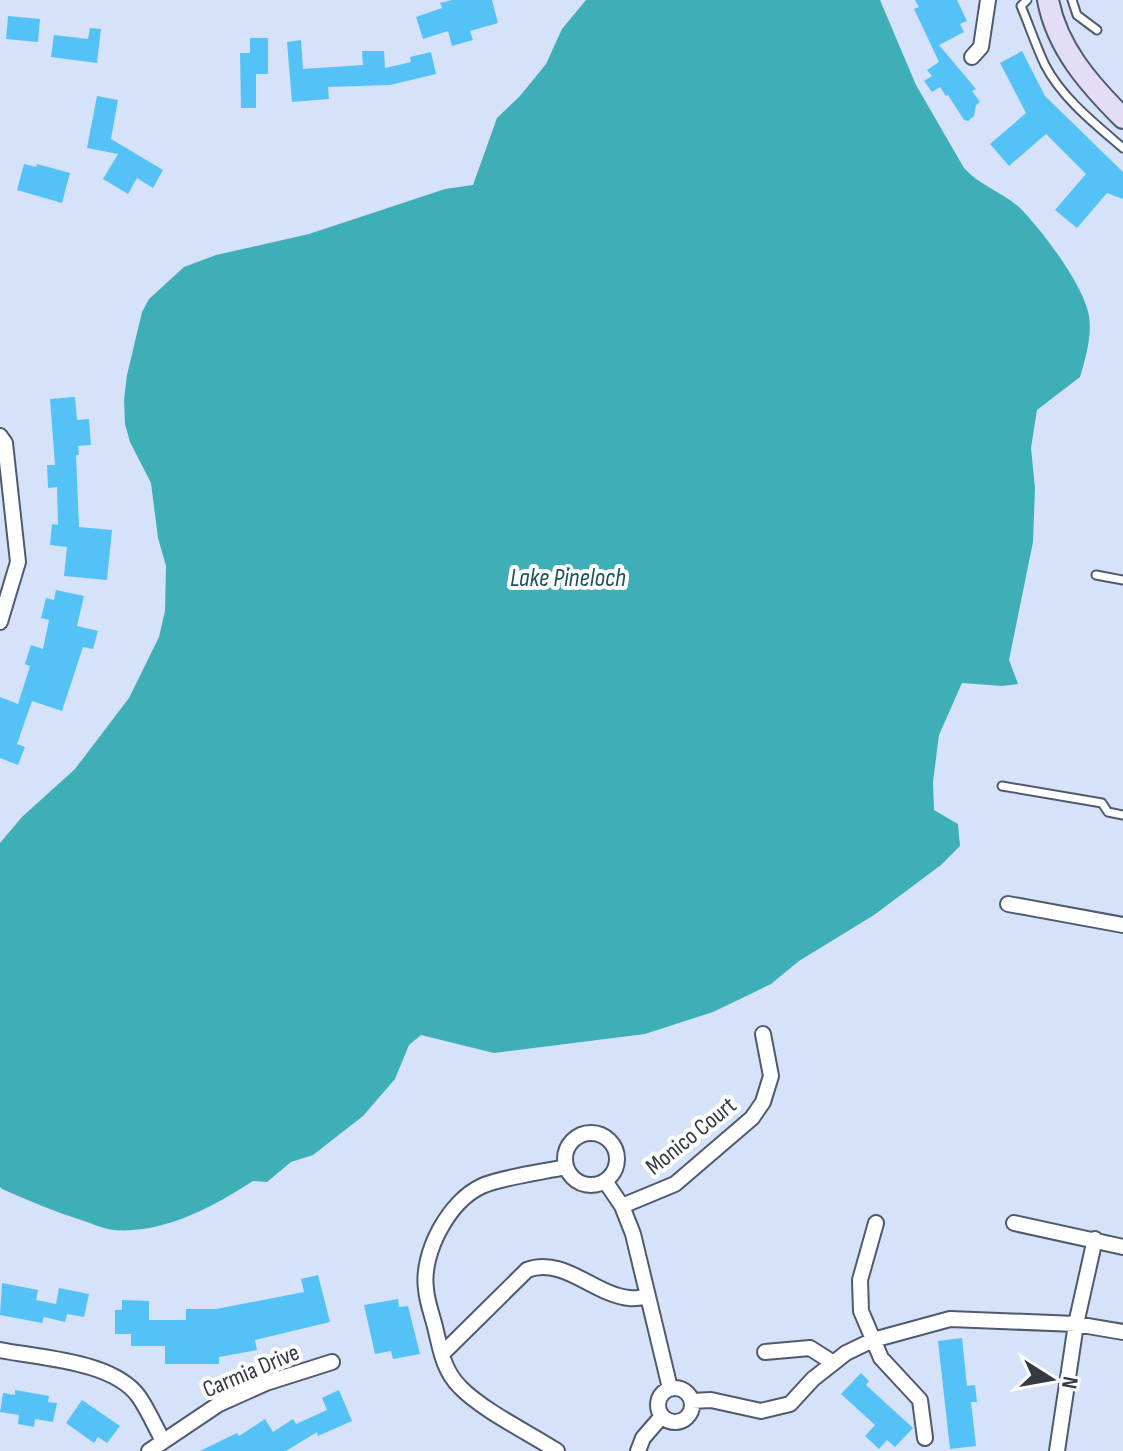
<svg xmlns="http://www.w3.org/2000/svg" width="1123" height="1451" font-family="'Sofia Sans Condensed',sans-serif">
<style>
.water{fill:#3fafb7}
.building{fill:#55c2f7}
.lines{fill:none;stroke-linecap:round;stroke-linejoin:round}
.lane-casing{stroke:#505a6e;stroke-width:11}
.street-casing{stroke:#505a6e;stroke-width:18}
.secondary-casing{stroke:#505a6e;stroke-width:24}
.lane{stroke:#fff;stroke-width:7}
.street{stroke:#fff;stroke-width:14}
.secondary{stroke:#e3ddf8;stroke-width:20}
.labels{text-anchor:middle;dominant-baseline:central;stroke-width:8;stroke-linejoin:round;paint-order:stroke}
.street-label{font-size:24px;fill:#343942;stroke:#fff}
.water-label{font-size:26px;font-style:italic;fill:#19575c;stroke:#fff}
</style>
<rect width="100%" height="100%" fill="#d5e2f9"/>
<!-- water -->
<path class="water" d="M586 0H880L916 85 964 168C979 185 1002 192 1019 207 1041 229 1084 285 1089 316 1092 336 1086 357 1080 377L1037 410 1031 448 1035 488 1033 542 1009 660 1018 684 1002 686 962 683 939 735 933 782 934 810 958 824 960 846 941 865 874 915 799 961 771 984 713 1012 645 1034 494 1053 421 1035 409 1045 395 1079 363 1116 313 1155 291 1162 267 1182 253 1181C213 1207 163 1234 114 1230 104 1229 93 1224 84 1221 56 1212 29 1201 2 1189L0 1187V843L22 817 75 769 129 698 159 637 165 611 166 566 158 538 151 483 130 442 125 424 124 400 127 375 142 312 149 299 184 267 216 255 309 234 445 189 473 185 497 118 520 96 546 64 562 29Z"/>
<!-- building -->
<path class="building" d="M452 0H492L498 23 470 31 473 40 452 46 448 31 423 39 416 17 442 8 440 3Z
M915 0H957L967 21 960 24 964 32 939 45 976 89 972 91 980 102 976 105 974 116 968 121 964 120 948 95 946 96 940 87 932 92 924 81 932 76 927 70 939 62 914 9 919 7Z
M8 16 40 19 38 42 6 39Z
M90 28 101 29 97 63 51 57 54 35 88 39Z
M250 38H268V74H256V108H241L240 53H250Z
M301 40 303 69 363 65 362 51H384L385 68 411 62 410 57 431 52 436 74 390 85 328 87 329 99 292 102 287 42Z
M1022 51 1045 96 1123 172V199L1107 193 1077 228 1055 210 1086 174 1046 134 1009 166 990 144 1026 113 1000 63Z
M97 96 118 100 111 139 163 170 153 188 137 178 128 194 103 179 118 154 87 148Z
M24 164 36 167 37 164 70 173 62 203 17 190Z
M75 397 77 420 89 419 91 445 78 446 79 455H76L79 527 112 530 107 580 64 576 67 547 50 545 52 524 58 525 57 487 48 488 47 465H55L50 399Z
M56 590 84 596 77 626 98 631 93 649 83 647 62 711 32 701 17 744 25 747 18 765 0 758V697L18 704 30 666 25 664 31 645 43 649 49 620 41 618 46 598 54 600Z
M318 1275 330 1322 255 1340 257 1350 219 1357V1364H165V1346H131V1334H115V1310H122V1300L149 1301V1320H186V1309H216L304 1292 301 1279Z
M2 1283 38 1290 36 1300 56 1304 59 1288 89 1294 84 1317 67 1314 65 1322 44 1317 42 1323 0 1315Z
M398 1299 399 1307 408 1306 420 1354 393 1359 391 1351 375 1354 364 1305Z
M962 1338 967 1386 975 1385 977 1402H971L976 1446 950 1449 938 1341Z
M861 1373 869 1381 866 1385 913 1428 895 1447 887 1440 879 1449 865 1436 875 1425 841 1394Z
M15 1390 49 1396 48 1402 57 1403 53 1422 35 1419 34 1427 18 1424 19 1415 0 1412 3 1393 15 1395Z
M339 1390 352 1421 318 1436 317 1432 286 1451H200L237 1433 239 1436 265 1419 273 1432 293 1419 296 1424 327 1410 322 1398Z
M82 1400 120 1426 107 1443 98 1437 94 1443 66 1423Z"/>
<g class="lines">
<!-- lane casing -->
<g class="lane-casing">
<path id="lane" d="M1027 0 1021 6C1029 25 1036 46 1045 65 1062 98 1095 124 1123 148
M1072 0 1077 15 1097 30
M1096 575 1123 580
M1002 786 1102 803 1108 812 1123 815"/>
</g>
<!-- street casing -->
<g class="street-casing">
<path id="street" d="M972 57 981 47 988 0
M0 436 5 443 18 562 0 622
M1008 904 1123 925
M565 1159a26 26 0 1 1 52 0a26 26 0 1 1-52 0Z
M605 1181 622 1206 633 1234 670 1388
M622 1206 675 1184 752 1118 763 1102 771 1076 763 1034
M876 1223 860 1280 861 1311 881 1358 920 1400 925 1438
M1014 1223 1123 1247
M0 1350C40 1358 114 1361 139 1397 148 1410 155 1426 163 1441
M765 1352 810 1348 832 1362
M442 1354 527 1270C563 1256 595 1295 629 1298 635 1299 642 1297 648 1297
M658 1405a17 17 0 1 1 34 0a17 17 0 1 1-34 0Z
M692 1401 711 1400 761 1411 790 1404 813 1379 846 1353 873 1340 950 1319 1076 1324 1123 1332
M149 1451 219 1404 266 1383 332 1362
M557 1451C529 1433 482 1410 460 1387 444 1371 441 1352 436 1331 433 1317 427 1303 426 1289 421 1253 449 1201 482 1186 502 1177 543 1172 566 1167
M638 1451 643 1438 662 1416
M1057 1451 1076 1324 1095 1239"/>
</g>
<!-- secondary casing -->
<g class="secondary-casing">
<path id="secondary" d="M1048 0C1057 48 1089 84 1123 118"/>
</g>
<!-- lane -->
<use href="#lane" class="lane"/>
<!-- street -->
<use href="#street" class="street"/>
<!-- secondary -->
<use href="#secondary" class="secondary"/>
</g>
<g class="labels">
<!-- street labels -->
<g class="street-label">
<text transform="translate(691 1136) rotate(-39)">Monico Court</text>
<text transform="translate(251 1371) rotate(-23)">Carmia Drive</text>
</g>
<!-- water labels -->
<g class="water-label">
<text x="568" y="578">Lake Pineloch</text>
</g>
</g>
<!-- north arrow -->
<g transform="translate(1051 1379) rotate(101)" stroke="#ffffff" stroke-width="6" paint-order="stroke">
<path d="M0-6L14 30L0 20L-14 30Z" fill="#343942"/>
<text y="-12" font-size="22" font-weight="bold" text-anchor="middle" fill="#343942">N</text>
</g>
</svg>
